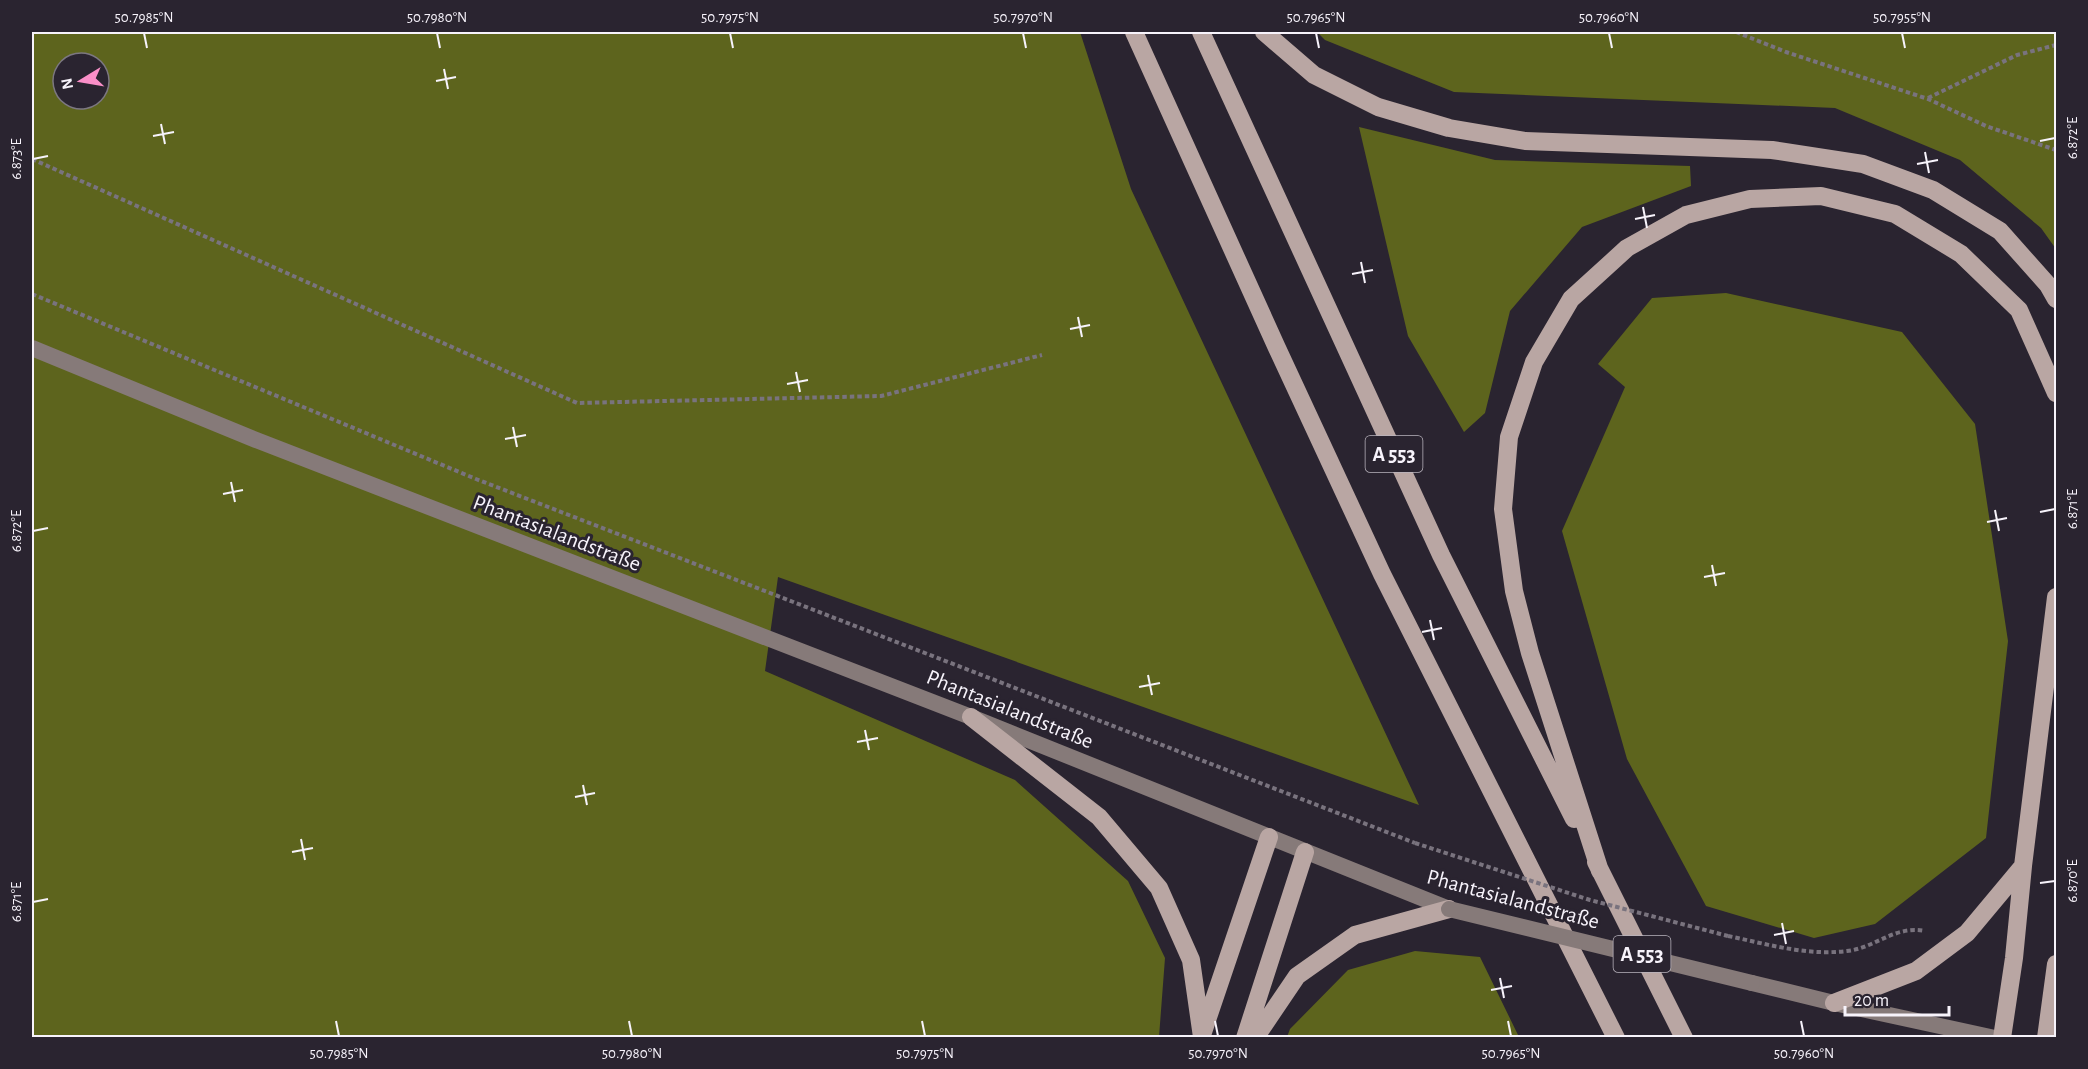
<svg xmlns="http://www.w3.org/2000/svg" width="2088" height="1069" font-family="'Alegreya Sans',sans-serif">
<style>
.forest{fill:#5d641d;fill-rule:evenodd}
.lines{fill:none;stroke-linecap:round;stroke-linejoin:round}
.path{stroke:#79737e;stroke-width:4;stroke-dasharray:4.5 3;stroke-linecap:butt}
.secondary{stroke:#867a79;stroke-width:16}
.motorway{stroke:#b9a6a3;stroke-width:18}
.path-bridge{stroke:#79737e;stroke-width:4;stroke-dasharray:4.5 3;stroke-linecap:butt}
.secondary-bridge{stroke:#867a79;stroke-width:16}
.ticks{fill:none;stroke:#f7f3fb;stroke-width:2}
.labels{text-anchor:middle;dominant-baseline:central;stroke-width:6;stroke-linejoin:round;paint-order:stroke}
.shield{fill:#2a2430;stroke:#bab5be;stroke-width:1.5}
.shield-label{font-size:21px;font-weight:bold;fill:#f7f3fb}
.street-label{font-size:22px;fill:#f7f3fb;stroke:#2a2430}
.neatline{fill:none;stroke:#f7f3fb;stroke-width:2}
.ticks-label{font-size:15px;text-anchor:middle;fill:#f7f3fb}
</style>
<rect width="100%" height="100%" fill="#2a2430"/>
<!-- forest -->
<path class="forest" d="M32 32H1080L1131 189 1419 805 778 577 765 671 1015 780 1128 881 1165 958 1159 1037H32ZM63 63H99V99H63Z
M1317 32H2056V249L2041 228 1960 160 1835 108 1454 92 1325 40Z
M1359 127 1495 160 1690 166 1691 186 1582 227 1510 311 1485 413 1464 432 1408 336Z
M1726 293 1902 332 1975 424 2008 641 1986 838 1875 924 1814 938 1706 906 1627 759 1562 531 1625 387 1598 364 1652 298Z
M1415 951 1480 957 1519 1037H1287L1290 1029 1348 970Z"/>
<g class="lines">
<!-- path -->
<path class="path" d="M1736 32 1786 52 1928 99 1986 126 2056 150
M1928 98 2017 55 2056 45
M32 159 577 403 881 396 1042 355
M32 294 476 479 1415 843
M1728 936C1767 944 1806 956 1847 951 1875 948 1895 925 1925 931"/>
<!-- secondary -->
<path class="secondary" d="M32 348 256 440 971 717 1449 909
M1752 983 1834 1003 1995 1038"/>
<!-- motorway -->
<path class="motorway" d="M1134 32 1277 348 1382 574 1616 1038
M1201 32 1441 555 1574 819
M1264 32 1314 75 1378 107 1449 128 1525 141 1772 150 1863 164 1933 190 2000 231 2048 285 2056 299
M971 717 1099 817 1159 888 1191 960 1202 1037
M1596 862 1684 1038
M1600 871 1530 653 1514 591 1503 509 1509 437 1534 362 1571 299 1627 248 1686 215 1750 199 1821 196 1895 214 1961 254 2019 310 2056 393
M1834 1003 1916 971 1967 933 2023 866
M1203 1032 1269 837
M1245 1038 1305 852
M1255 1038 1297 976 1355 935 1449 909
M2002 1038 2014 958 2023 866 2056 597
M2046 1038 2056 964"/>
<!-- path-bridge -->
<path class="path-bridge" d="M1415 843 1590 900 1728 936"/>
<!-- secondary-bridge -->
<path class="secondary-bridge" d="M1449 909 1752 983"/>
</g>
<!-- ticks -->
<path class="ticks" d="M144 33 147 48M437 33 440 48M730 33 733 48M1023 33 1026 48M1316 33 1319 48M1609 33 1612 48M1902 33 1905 48M444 69 448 89M436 81 456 77M161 124 165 144M153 136 174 132M2040 141 2055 138M1925 152 1929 173M33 159 48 156M1917 164 1938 160M1643 207 1647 228M1635 219 1655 215M1361 262 1365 283M1352 274 1373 270M1078 317 1082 337M1070 329 1090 325M796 372 800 392M787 384 808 380M513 427 517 447M505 439 526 435M231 482 235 502M223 494 243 490M1995 510 1999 531M2040 512 2055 509M1987 522 2007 518M33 531 48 528M1712 565 1716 586M1704 577 1725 573M1430 620 1434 640M1422 632 1442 628M1148 675 1152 695M1139 687 1160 683M865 730 869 750M857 742 878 738M583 785 587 805M575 797 595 793M301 839 305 860M292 852 313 848M2040 883 2055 881M33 902 48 899M1782 923 1786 944M1774 935 1794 931M1500 978 1504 998M1491 990 1512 986M336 1021 339 1036M629 1021 632 1036M922 1021 925 1036M1215 1021 1218 1036M1508 1021 1511 1036M1801 1021 1804 1036"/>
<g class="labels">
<!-- shield labels -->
<g class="shield">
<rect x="1365.5" y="436" width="57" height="36" rx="4.5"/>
<rect x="1613.5" y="936" width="57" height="36" rx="4.5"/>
</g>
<g class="shield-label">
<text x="1394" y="454">A 553</text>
<text x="1642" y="954">A 553</text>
</g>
<!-- street labels -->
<g class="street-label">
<text transform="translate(557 533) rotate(21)">Phantasialandstraße</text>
<text transform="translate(1010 709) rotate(22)">Phantasialandstraße</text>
<text transform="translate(1513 899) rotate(15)">Phantasialandstraße</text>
</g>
</g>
<!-- border -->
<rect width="2088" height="1069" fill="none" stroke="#2a2430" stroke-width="66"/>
<!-- north arrow -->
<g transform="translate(81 81) rotate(259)"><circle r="28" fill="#2a2430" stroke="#7c7781" stroke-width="1.5"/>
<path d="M0-4.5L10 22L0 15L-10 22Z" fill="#fa8fc8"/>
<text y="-9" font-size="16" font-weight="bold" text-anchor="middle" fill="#f7f3fb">N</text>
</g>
<!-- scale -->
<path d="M1845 1006v9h104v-9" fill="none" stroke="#f7f3fb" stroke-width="3"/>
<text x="1854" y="1006" font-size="18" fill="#f7f3fb" stroke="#2a2430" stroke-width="4.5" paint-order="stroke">20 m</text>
<rect x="33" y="33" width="2022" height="1003" class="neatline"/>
<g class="ticks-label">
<text x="144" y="22">50.7985°N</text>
<text x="437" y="22">50.7980°N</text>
<text x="730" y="22">50.7975°N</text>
<text x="1023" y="22">50.7970°N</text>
<text x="1316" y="22">50.7965°N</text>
<text x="1609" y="22">50.7960°N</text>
<text x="1902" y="22">50.7955°N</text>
<text transform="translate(2072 138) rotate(-90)" y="5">6.872°E</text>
<text transform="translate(16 159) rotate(-90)" y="5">6.873°E</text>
<text transform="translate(2072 509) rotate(-90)" y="5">6.871°E</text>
<text transform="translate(16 531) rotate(-90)" y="5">6.872°E</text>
<text transform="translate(2072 881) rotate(-90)" y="5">6.870°E</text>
<text transform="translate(16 902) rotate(-90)" y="5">6.871°E</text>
<text x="339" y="1058">50.7985°N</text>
<text x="632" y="1058">50.7980°N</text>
<text x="925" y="1058">50.7975°N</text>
<text x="1218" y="1058">50.7970°N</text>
<text x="1511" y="1058">50.7965°N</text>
<text x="1804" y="1058">50.7960°N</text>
</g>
</svg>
